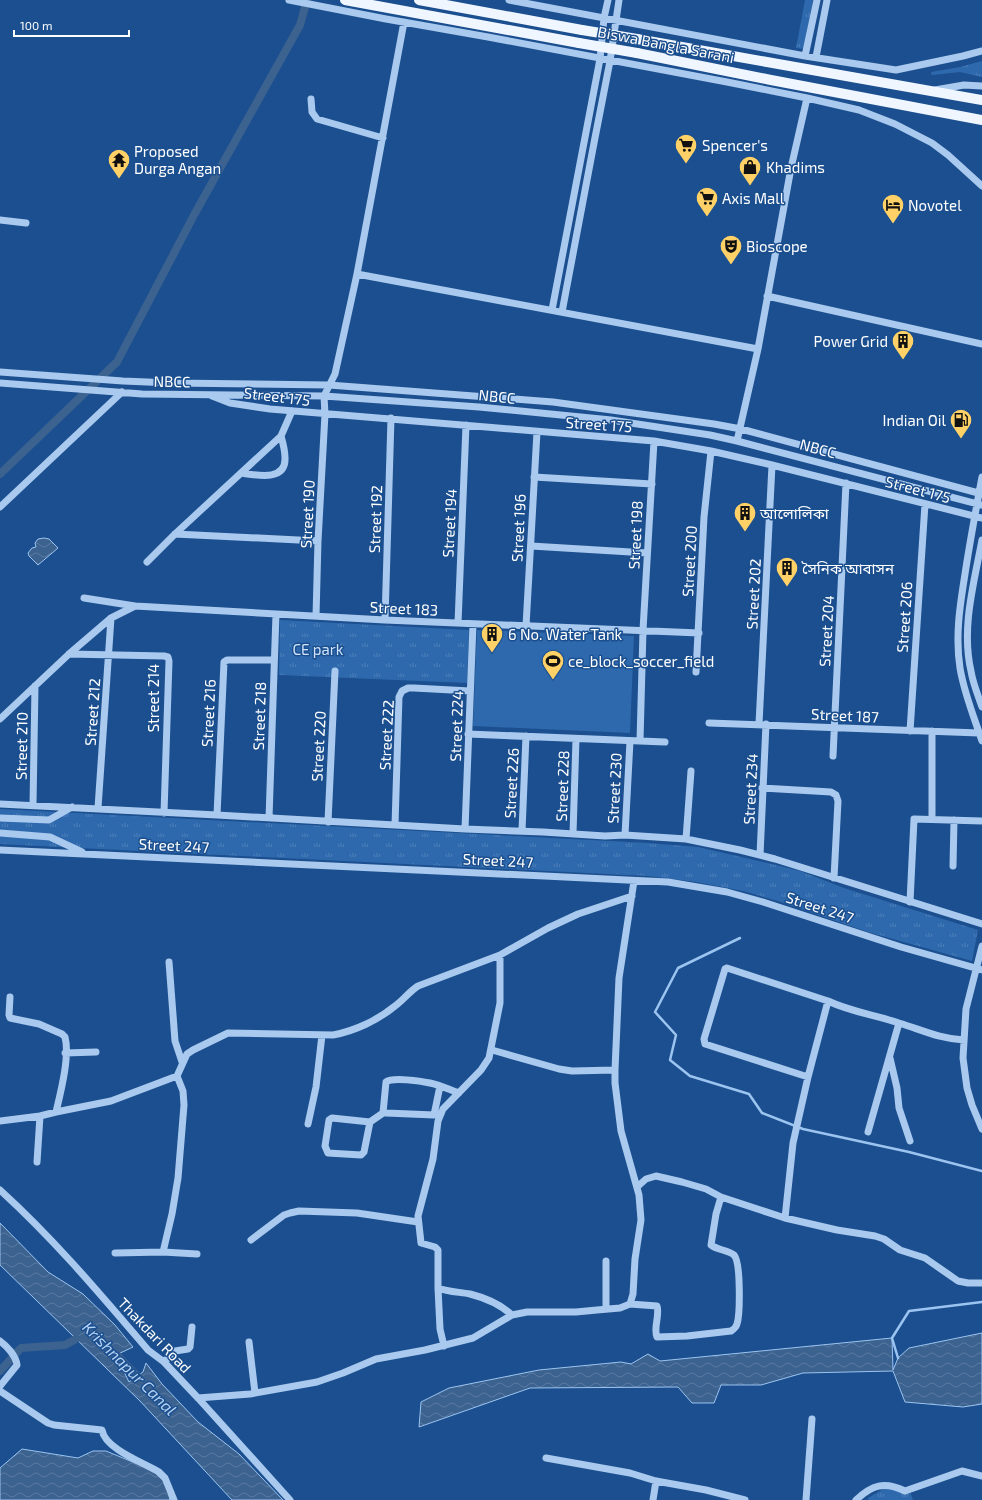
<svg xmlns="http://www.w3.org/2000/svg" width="982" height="1500" font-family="'Exo 2','Noto Sans Bengali',sans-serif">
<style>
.grass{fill:url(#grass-tufts)}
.pitch{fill:#2e69ad}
.water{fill:url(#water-waves);stroke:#9cc4f0}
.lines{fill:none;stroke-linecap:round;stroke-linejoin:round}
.stream{stroke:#9cc4f0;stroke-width:2.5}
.canal{stroke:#3c6290;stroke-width:8}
.minor{stroke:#a9c9ee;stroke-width:7}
.major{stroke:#f0f6ff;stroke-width:10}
.major-bridge{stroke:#f0f6ff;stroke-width:10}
.labels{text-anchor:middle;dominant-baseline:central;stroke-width:3;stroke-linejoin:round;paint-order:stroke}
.street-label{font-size:15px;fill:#fff;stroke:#1b4f8f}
.poi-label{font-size:15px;fill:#fff;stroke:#1b4f8f;text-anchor:start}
.park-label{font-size:15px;fill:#cfe3fa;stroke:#1b4f8f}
.water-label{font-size:16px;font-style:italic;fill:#b5d3f5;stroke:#1b4f8f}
</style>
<defs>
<pattern id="grass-tufts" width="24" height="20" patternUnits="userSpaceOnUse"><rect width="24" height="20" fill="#2e69ad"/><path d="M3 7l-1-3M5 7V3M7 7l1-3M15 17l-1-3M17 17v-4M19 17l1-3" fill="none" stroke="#4d80b9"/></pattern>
<pattern id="water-waves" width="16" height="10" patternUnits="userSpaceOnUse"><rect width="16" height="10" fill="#3c6290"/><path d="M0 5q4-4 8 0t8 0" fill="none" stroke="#597aa1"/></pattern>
</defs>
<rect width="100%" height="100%" fill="#1b4f8f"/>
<!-- grass -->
<path class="grass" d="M805 0H813L804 49 796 48Z
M982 61V77L960 72 932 75 931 72 960 67Z
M280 620 469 630 467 683 279 675Z
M0 809 648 843 698 847 776 865 800 871 844 888 914 910 978 930 972 961 868 932 778 901 743 891 696 882 648 876 0 844Z
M885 1488 910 1492 913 1500H868V1498Z"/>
<!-- pitch -->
<path class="pitch" d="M477 630 634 636 630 733 473 726Z"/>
<!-- water -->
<path class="water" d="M44 538 49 539 58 548 38 565 29 556 28 553 32 548 36 547 35 543 38 539Z
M0 1223 48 1272 83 1294 115 1325 133 1347 116 1355 129 1382 143 1372 146 1363 162 1384 198 1422 239 1454 283 1500H232L140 1401 0 1265Z
M982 1333V1404L963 1407 905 1402 893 1371 803 1373 761 1385H721L714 1403H692L678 1387 530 1388 419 1427 421 1402 449 1388 539 1370 621 1362 631 1364 648 1354 660 1361 892 1338 893 1370 898 1358 909 1348Z
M22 1449 78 1458 93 1451H106L152 1470 166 1483 170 1500H0V1468Z"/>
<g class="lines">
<!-- stream -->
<path class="stream" d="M740 938 678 968 655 1012 676 1035 670 1060 690 1076 749 1094 762 1113 803 1129 909 1152 982 1171
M898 1358 892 1338 909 1311 982 1302"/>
<!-- canal -->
<path class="canal" d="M0 474 117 362 194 215 300 25 307 0
M110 1348 145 1384
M0 1371 21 1348 65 1345 76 1339"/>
<!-- minor -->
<path class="minor" d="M289 0 386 19 488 37 727 82 807 98 859 110 895 124 932 143 948 155 982 186
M509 0 805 56 896 70 963 56 982 51
M805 56 817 0
M816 57 827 0
M935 90 964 85 982 86
M311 99 312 112 317 119 383 138
M0 220 26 223
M357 274 758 349
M767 296 982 344
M552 310 600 59 604 18 608 0
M562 312 594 143 610 61 619 0
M0 372 123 381 171 383 329 385 553 402 714 424 741 429 982 494
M0 383 142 394 324 396 479 407 611 420 710 435 737 441 982 505
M212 396 230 403 270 409 654 441 711 451 772 465 982 518
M737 441 758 349 791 168 807 98
M241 473C256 475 286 482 285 458 285 451 283 443 281 436
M534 477 652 484
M982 477C976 509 970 541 965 574 960 605 955 636 960 668 964 693 974 717 982 741
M0 507 122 392
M175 534 318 541
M982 540C974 583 961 628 971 671 973 684 978 695 982 707
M531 546 647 553
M147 562 175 534 281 436 292 411
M84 598 135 606
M316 616 318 541 325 414 324 396 335 374 357 274 404 22
M385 620 391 418
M458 623 466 425
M526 626 537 432
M69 654 164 656 168 657 169 661 164 813
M696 672 704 517 711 451
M0 719 69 654 111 618 135 606 385 620 699 633
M709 723 979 733
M759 724 772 465
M910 731 925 504
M932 731V819
M468 734 665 742
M640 741 643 630 654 441
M833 756 846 483
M762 788 831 792 836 795 838 801 834 878
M0 804 217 815 465 829 543 832 605 836 625 835 686 839 740 850 775 859 982 924
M33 805 35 686
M98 808 111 618
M217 815 224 662 227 660H274
M0 818 49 820 72 807
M269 818 276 614
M328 822 335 671
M395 825 399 697 402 691 408 688H414L470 691
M465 829 473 624
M522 831 526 736
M0 833 50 837 82 852
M573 834 576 739
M625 835 630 741
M686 839 691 771
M0 850 668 882 727 892 763 902 901 947 982 970
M760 855 766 724
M953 866 954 820
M910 902 914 819 982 821
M982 946 966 1009 963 1058 967 1088 972 1105 982 1129
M500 955V1003L489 1058 481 1070 443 1109 438 1121 433 1159 418 1216 421 1243 435 1247 438 1250V1288C448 1292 460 1292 470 1294 486 1298 500 1304 512 1315
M169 962 175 1041 182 1062
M10 997 9 1015 10 1018 39 1024 62 1034 65 1037C70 1056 61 1091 56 1112
M492 1050 559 1069 572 1071 615 1070
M65 1053 96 1052
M890 1058 897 1088 899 1108 910 1141
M808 1077 705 1044 704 1039 725 969 727 968 828 1001C851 1012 876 1015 899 1023 922 1030 940 1039 964 1040
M383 1113 386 1082C392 1077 421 1081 430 1083 440 1085 450 1090 459 1093
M0 1121 40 1116 56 1112 111 1101 177 1076 187 1054 193 1050 228 1033 333 1035C355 1031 378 1020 395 1006 403 1000 409 992 418 986L500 955 548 928 578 914 632 896
M370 1122 332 1118 329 1120 325 1146 328 1153 361 1155 364 1152 370 1122 383 1113H386L434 1115 440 1086
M308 1124 316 1087 322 1035
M868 1132 899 1023
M37 1162 40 1116
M637 1187 646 1179 656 1176 682 1182 706 1189 721 1197 785 1218 837 1230 875 1236 884 1239 900 1250 925 1258 958 1281 968 1283H982
M0 1190C54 1239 101 1295 148 1350L164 1362 198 1398 290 1500
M785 1218 793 1143 808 1077 828 1001
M251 1240 284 1215 290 1213 299 1211 357 1213 418 1222
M163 1252 172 1214 178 1178 184 1105 183 1091 177 1076
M115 1253 163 1252 197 1254
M438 1288 440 1329 444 1346
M630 1304 657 1306C660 1316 653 1328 657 1337L687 1336 731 1331C734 1329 736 1328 737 1324 740 1315 741 1262 734 1255 728 1250 717 1250 711 1245L716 1214 721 1197
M606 1309V1261
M0 1341C7 1346 16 1356 17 1365L0 1386
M249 1342 255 1393
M164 1362 175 1351 188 1349 190 1347 192 1327
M0 1391 48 1423 54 1425 102 1430C105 1449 144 1463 159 1472L165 1478 174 1500
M198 1398 250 1394 317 1382 343 1373 376 1359 425 1350 473 1338 512 1315 527 1312H576L597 1310 620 1308 630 1304 633 1294 635 1259 641 1220 639 1195 621 1131 615 1083V1070L619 978 634 881
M546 1458 630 1473 656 1481 706 1490 745 1500
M653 1500 656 1481
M806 1500 812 1419
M856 1500C872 1485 884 1481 905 1491L962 1471 982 1476"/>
<!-- major -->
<path class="major" d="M345 0 579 43
M419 0 582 30
M637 39 982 100
M637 53 771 80 982 120"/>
<!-- major-bridge -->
<path class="major-bridge" d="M582 30 637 39
M579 43 637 53"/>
</g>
<!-- icons -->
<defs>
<g id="supermarket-pin" transform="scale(1.15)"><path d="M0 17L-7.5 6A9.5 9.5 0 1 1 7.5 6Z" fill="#ffd166" stroke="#1b4f8f"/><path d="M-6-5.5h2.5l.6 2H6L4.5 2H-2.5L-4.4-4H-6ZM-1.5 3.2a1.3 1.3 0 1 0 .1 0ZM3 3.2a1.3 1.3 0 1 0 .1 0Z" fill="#111"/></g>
<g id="temple-pin" transform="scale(1.15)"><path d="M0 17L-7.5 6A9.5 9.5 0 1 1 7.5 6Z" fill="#ffd166" stroke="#1b4f8f"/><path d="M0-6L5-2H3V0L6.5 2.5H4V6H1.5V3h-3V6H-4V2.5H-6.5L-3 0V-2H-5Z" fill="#111"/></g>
<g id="shop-pin" transform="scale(1.15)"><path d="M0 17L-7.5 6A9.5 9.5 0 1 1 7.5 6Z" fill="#ffd166" stroke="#1b4f8f"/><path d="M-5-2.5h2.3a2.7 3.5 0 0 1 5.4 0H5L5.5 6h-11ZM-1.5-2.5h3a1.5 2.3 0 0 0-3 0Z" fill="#111"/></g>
<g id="hotel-pin" transform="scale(1.15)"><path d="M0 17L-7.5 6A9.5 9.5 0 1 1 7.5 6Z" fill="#ffd166" stroke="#1b4f8f"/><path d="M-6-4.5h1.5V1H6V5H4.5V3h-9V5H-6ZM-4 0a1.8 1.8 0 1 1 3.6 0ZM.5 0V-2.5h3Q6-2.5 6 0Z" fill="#111"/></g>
<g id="theatre-pin" transform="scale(1.15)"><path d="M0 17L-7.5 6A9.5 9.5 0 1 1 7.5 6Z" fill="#ffd166" stroke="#1b4f8f"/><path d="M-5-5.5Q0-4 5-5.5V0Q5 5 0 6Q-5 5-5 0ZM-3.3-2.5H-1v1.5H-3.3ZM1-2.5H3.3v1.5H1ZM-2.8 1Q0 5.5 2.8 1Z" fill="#111"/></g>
<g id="building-pin" transform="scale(1.15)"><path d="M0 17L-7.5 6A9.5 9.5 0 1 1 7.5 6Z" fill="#ffd166" stroke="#1b4f8f"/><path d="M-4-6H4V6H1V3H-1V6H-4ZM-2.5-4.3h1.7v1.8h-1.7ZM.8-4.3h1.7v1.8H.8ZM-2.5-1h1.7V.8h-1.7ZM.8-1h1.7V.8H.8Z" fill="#111"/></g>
<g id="fuel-pin" transform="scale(1.15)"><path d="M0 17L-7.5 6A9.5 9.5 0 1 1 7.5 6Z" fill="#ffd166" stroke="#1b4f8f"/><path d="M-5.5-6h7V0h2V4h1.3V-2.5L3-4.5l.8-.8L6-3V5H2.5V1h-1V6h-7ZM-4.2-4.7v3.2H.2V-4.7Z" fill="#111"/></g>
<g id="stadium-pin" transform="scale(1.15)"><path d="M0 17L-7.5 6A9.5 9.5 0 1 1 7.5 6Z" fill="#ffd166" stroke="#1b4f8f"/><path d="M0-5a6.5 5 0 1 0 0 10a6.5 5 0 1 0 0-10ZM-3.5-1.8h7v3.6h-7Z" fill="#111"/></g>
</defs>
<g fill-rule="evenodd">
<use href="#supermarket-pin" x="686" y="145"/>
<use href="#temple-pin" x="119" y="160"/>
<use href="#shop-pin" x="750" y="167"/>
<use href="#supermarket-pin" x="707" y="198"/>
<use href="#hotel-pin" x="893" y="205"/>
<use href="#theatre-pin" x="731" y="246"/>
<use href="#building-pin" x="903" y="341"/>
<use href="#fuel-pin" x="961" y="420"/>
<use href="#building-pin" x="745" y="513"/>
<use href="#building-pin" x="787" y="568"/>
<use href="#building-pin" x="492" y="634"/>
<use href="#stadium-pin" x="553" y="661"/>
</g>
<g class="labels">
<!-- street labels -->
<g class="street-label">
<text transform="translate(666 44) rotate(11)">Biswa Bangla Sarani</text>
<text transform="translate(172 381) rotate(1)">NBCC</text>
<text transform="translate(277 396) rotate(7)">Street 175</text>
<text transform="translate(497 396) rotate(6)">NBCC</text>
<text transform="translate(599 424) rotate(4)">Street 175</text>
<text transform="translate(818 448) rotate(15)">NBCC</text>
<text transform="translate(918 489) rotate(15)">Street 175</text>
<text transform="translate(307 514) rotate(-87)">Street 190</text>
<text transform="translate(375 519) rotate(-88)">Street 192</text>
<text transform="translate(449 523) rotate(-87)">Street 194</text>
<text transform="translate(518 528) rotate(-87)">Street 196</text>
<text transform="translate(635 535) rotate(-87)">Street 198</text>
<text transform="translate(689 561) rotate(-87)">Street 200</text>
<text transform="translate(753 594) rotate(-87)">Street 202</text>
<text transform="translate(404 608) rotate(3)">Street 183</text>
<text transform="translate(904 617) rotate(-86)">Street 206</text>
<text transform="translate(826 631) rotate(-87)">Street 204</text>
<text transform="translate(153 698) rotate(-90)">Street 214</text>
<text transform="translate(92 712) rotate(-86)">Street 212</text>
<text transform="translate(208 713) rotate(-87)">Street 216</text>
<text transform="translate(845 715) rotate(3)">Street 187</text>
<text transform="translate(259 716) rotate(-88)">Street 218</text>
<text transform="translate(456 726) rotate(-88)">Street 224</text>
<text transform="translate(386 735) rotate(-87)">Street 222</text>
<text transform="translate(21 746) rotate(-89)">Street 210</text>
<text transform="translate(318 746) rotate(-87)">Street 220</text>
<text transform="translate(511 783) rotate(-87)">Street 226</text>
<text transform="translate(562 786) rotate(-88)">Street 228</text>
<text transform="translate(614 788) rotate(-87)">Street 230</text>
<text transform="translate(750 789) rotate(-87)">Street 234</text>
<text transform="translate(174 845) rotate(3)">Street 247</text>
<text transform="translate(498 860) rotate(3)">Street 247</text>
<text transform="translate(820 907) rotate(18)">Street 247</text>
<text transform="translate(155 1335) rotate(46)">Thakdari Road</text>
</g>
<!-- poi labels -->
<g class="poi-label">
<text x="702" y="145">Spencer's</text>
<text x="134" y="151">Proposed<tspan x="134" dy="17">Durga Angan</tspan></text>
<text x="766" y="167">Khadims</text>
<text x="722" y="198">Axis Mall</text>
<text x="908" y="205">Novotel</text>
<text x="746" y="246">Bioscope</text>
<text x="888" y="341" text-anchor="end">Power Grid</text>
<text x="946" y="420" text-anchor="end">Indian Oil</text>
<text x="760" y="513">আলোলিকা</text>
<text x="802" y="568">সৈনিক আবাসন</text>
<text x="508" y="634">6 No. Water Tank</text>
<text x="568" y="661">ce_block_soccer_field</text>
</g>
<!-- park labels -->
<g class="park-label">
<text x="318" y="649">CE park</text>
</g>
<!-- water labels -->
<g class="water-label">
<text transform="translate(130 1368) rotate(45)">Krishnapur Canal</text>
</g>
</g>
<!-- scale -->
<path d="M14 30v6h115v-6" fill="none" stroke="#ffffff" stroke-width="2"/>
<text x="20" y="30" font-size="12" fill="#ffffff" stroke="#1b4f8f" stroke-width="3" paint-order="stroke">100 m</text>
</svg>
